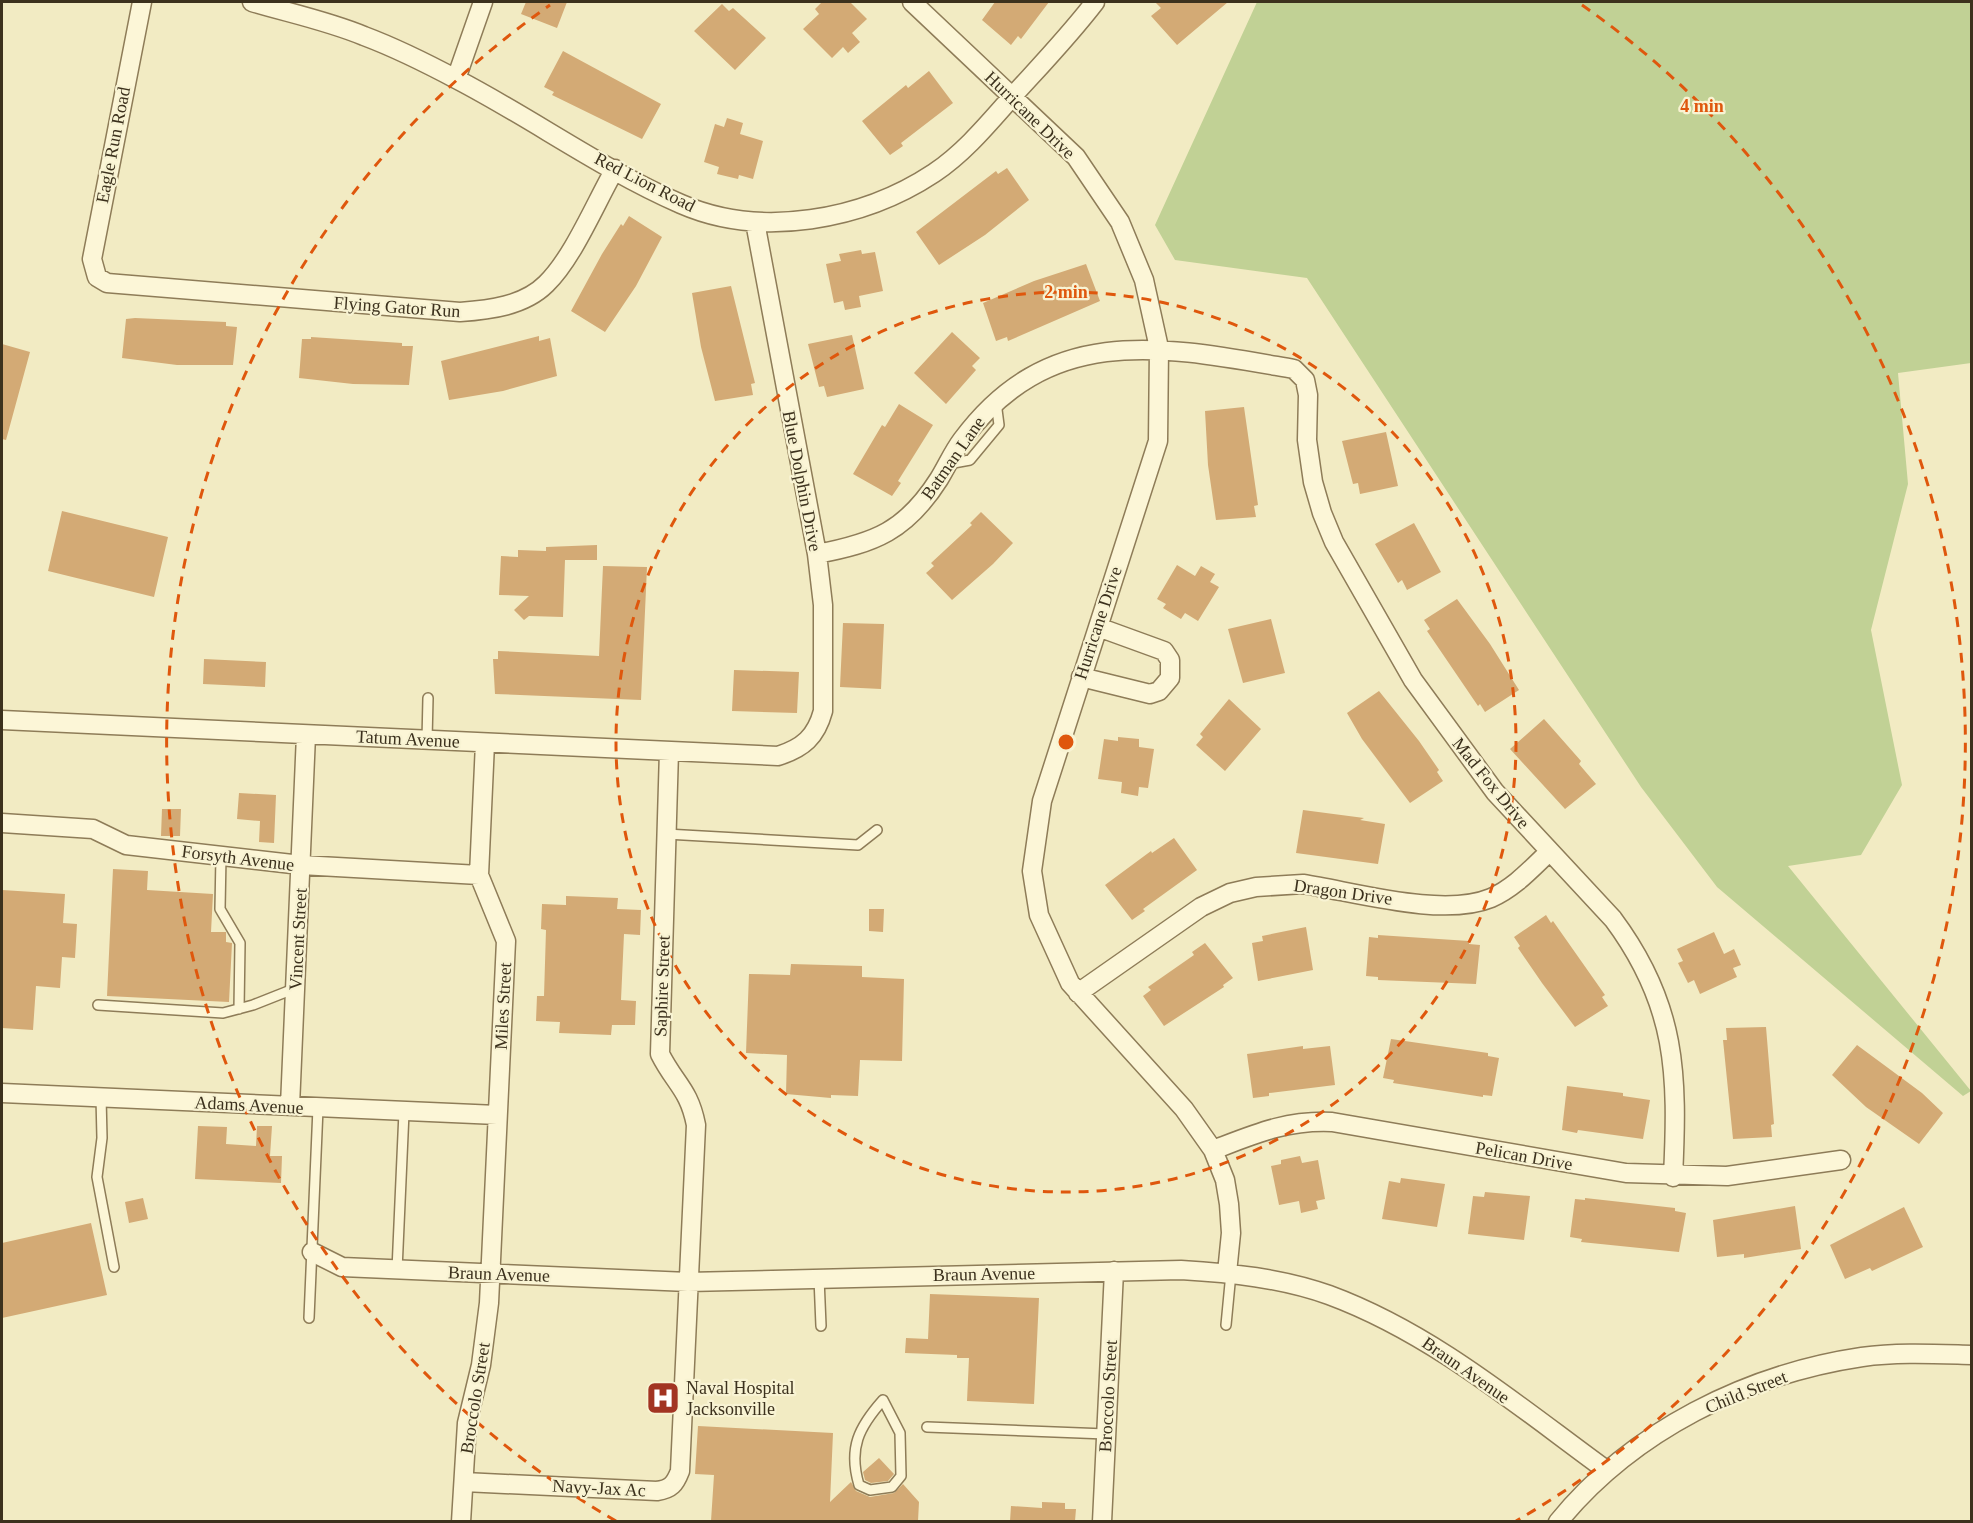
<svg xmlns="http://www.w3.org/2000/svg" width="1973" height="1523" font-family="Georgia,serif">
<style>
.green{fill:#c1d195}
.building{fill:#d3aa75}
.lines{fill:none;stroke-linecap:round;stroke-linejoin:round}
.service-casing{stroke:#8e7c58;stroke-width:12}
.minor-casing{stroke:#8e7c58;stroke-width:21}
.service{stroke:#fcf6d7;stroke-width:9}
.minor{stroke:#fcf6d7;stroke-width:18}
.ring{fill:none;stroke:#df570d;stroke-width:3;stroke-dasharray:10 8}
.labels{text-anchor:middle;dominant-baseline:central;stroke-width:4.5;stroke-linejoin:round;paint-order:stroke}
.street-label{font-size:18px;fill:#3c311d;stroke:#f8f3d3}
.poi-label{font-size:18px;fill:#3c311d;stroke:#f8f3d3;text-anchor:start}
.centre{fill:#df570d;stroke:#f8f3d3;stroke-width:3}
.ring-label{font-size:18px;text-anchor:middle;font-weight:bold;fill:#df570d;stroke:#f8f3d3;stroke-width:4.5;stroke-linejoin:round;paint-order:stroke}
</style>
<rect width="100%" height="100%" fill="#f2ebc3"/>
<!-- green -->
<path class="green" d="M1257 2H1971V363L1898 373 1908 484 1871 630 1902 785 1861 855 1788 866 1971 1091 1963 1096 1717 887 1641 787 1307 278 1175 260 1155 225Z"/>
<!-- building -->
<path class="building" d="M526 2H567L557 28 521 14Z
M822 2H850L867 19 852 33 860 42 848 53 843 47 832 58 803 29 819 14 815 9Z
M995 2H1049L1021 39 1018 36 1011 45 982 20Z
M1155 2H1228L1177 45 1151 16 1161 8Z
M722 4 729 11 733 8 766 38 735 70 694 31Z
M563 51 661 104 642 139 552 95 554 92 544 87Z
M929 71 953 103 901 143 903 146 890 155 862 121 906 85 908 88Z
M727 118 743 123 740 134 763 141 753 179 739 175 738 179 717 174 719 167 704 162 715 124 724 127Z
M1007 168 1029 200 985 235 939 265 916 232 996 171 998 174Z
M629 216 662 237 636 286 605 332 571 311 602 254 621 224 623 226Z
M861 250 862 254 875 252 883 291 859 296 861 307 845 310 843 301 834 303 826 264 841 261 839 254Z
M1086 264 1100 301 1008 341 1007 337 996 341 983 303 1034 281Z
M731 286 755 383 751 384 753 395 715 401 701 347 692 293Z
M135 318 226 322V326L237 327 233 365H177L122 358 126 319Z
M952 332 980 358 972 366 976 370 946 404 914 373Z
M852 335 864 389 827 397 824 386 819 387 808 344Z
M539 336V341L550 338 557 376 503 391 449 400 441 361Z
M311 337 402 343V346H413L409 385 353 384 299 378 302 339H311Z
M2 344 30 352 6 440 2 439Z
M899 404 933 425 898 481 901 483 892 496 853 474 882 425 885 427Z
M1244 407 1258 505 1254 506 1256 517 1216 520 1208 465 1205 411Z
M1386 432 1398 486 1360 494 1358 483 1353 484 1342 441Z
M62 511 168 537 154 597 48 571Z
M981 512 1013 543 993 564 952 600 926 573 934 566 931 563 972 525 970 523Z
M1414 523 1441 572 1407 590 1402 580 1398 583 1375 544Z
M597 545V560H565L563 617 529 616 524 620 514 610 529 596 499 595 501 556 518 557V550L546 551V547Z
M1177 565 1195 576 1201 566 1215 574 1210 582 1219 587 1198 621 1185 613 1181 619 1163 608 1166 604 1157 599Z
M603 566 647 567 641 700 495 694 493 659H498V651L599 656Z
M1457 599 1490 644 1519 690 1485 712 1480 704 1478 706 1427 631 1430 629 1424 620Z
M1271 619 1285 673 1243 683 1228 629Z
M843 623 884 624 881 689 840 687Z
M204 659 266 662 265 687 203 684Z
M734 670 799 672 797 713 732 711Z
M1379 691 1419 741 1439 770 1437 772 1443 781 1410 803 1362 739 1347 713Z
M1229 699 1261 729 1225 771 1196 745 1203 737 1200 734Z
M1544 719 1581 761 1579 764 1596 784 1565 809 1510 749Z
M1118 737 1139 739V747L1154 749 1148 788 1139 787 1138 796 1121 793 1122 782 1098 779 1104 739 1118 741Z
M239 793 276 795 274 843 259 842 260 821 237 819Z
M162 809H181L180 836H161Z
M1303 810 1364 818 1360 820 1385 824 1378 864 1296 853Z
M1174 838 1197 870 1143 909 1145 911 1132 920 1105 885 1151 851 1152 853Z
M113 869 148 871 147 890 213 894 211 932H226V942L232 943 229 1002 107 996Z
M2 890 65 894 63 923 77 924 75 958 62 957 60 988 36 986 33 1030 2 1028Z
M566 896 618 898 617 909 641 910 640 935 624 934 621 1000 636 1001 635 1025H612L611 1035 559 1033 560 1022 536 1021 537 996H544L546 930 541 929 542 904 566 905Z
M869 909H884L883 932 869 931Z
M1546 915 1551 923 1553 921 1605 995 1602 997 1608 1006 1575 1027 1542 983 1518 948 1520 946 1514 937Z
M1306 927 1313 970 1258 981 1252 943 1263 941 1262 936Z
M1714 932 1724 954 1734 949 1741 965 1733 968 1737 977 1700 994 1694 980 1688 983 1678 963 1683 961 1677 949Z
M1378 935 1469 941V944L1480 945 1476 984 1378 980V977L1366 976 1369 937 1378 938Z
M1205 943 1233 978 1223 985 1224 987 1164 1026 1143 996 1151 990 1148 987 1194 955 1192 952Z
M791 964 862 966V977L904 979 902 1061 860 1060 858 1096 831 1095V1098L786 1094 787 1055 746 1053 749 974 790 975Z
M1766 1027 1774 1124 1771 1125 1772 1137 1733 1139 1723 1040H1727L1726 1028Z
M1391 1039 1488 1053V1056L1499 1058 1492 1096 1483 1095V1097L1393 1083 1394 1080 1383 1078Z
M1857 1045 1922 1093 1943 1113 1919 1144 1866 1107 1832 1075Z
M1303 1046V1049L1330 1046 1335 1085 1269 1093V1096L1253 1098 1247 1054Z
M1567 1086 1623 1093V1096L1650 1100 1643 1139 1578 1130 1577 1133 1562 1130Z
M198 1126 227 1127 226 1144 256 1146 257 1126H272L270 1156H282L281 1183 195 1179Z
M1300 1156 1302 1163 1318 1160 1325 1199 1316 1201 1318 1209 1301 1213 1299 1201 1279 1205 1271 1166 1281 1164V1160Z
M1401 1178 1445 1184 1437 1227 1382 1219 1389 1181 1400 1183Z
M1485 1192 1530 1196 1524 1240 1468 1234 1473 1196 1484 1197Z
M143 1198 148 1219 129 1223 125 1202Z
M1585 1198 1675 1208V1211L1686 1213 1679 1252 1581 1242 1582 1239 1570 1237 1575 1199 1585 1200Z
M1795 1206 1801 1249 1744 1258V1254L1717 1257 1713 1220Z
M1904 1207 1923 1247 1872 1271 1870 1268 1845 1279 1830 1245Z
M91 1223 107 1295 2 1318V1243Z
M930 1294 1039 1298 1034 1404 967 1401 969 1358H957V1355L905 1353 906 1338 928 1339Z
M698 1426 833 1433 830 1502 851 1482 856 1491 870 1497 894 1493 903 1484 919 1502 918 1521H711L714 1475 695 1474Z
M879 1458 894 1474 888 1481 871 1483 865 1480 863 1472Z
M1042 1502 1065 1503V1509H1076L1075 1521H1010L1011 1506 1042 1508Z"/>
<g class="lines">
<!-- service casing -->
<g class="service-casing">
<path id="service" d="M948 464 970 460 999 425 996 402
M427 740 428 698
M666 834 858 845 877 830
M221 856 220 909 240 943 239 1009
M98 1005 223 1013 253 1005 296 988
M101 1097 102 1138 97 1177 114 1267
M397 1270 404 1112
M819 1278 821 1326
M309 1318 318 1108
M1226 1325 1231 1273
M883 1400 900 1433 901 1476 892 1487 870 1490 859 1485C848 1448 859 1427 883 1400Z
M927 1427 1106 1434"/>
</g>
<!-- minor casing -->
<g class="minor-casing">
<path id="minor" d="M142 2 92 259 97 277 107 283 460 312C489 310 524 306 546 284 573 258 596 202 615 169
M252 2C289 13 328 21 364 36 396 48 428 64 458 80 533 119 603 170 681 204 761 239 863 220 934 173 964 153 988 124 1011 98 1040 66 1069 36 1095 2
M912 2 1076 157 1120 222 1144 280 1159 348 1158 441 1042 801 1032 871 1039 915 1070 983 1184 1109 1213 1150 1225 1180 1229 1204 1231 1233 1227 1273
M456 79 483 2
M817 554C875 543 906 531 939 479 947 466 953 452 962 440 1051 320 1167 347 1294 369L1305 380 1308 395 1307 440 1313 482 1322 513 1334 542 1413 680 1495 792 1613 919C1677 1005 1678 1074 1673 1177
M1081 677 1150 694 1159 691 1170 678V660L1164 651 1098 627
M2 720 778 756C803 748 816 737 823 711V605L817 554 755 222
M2 823 93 829 126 845 301 865 479 875
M1078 993 1201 907 1230 893 1256 887 1303 884C1355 892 1443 918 1491 898 1514 888 1531 869 1549 852
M2 1093 497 1115
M290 1106 306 735
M1213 1150C1255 1134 1286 1120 1332 1122L1626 1173 1727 1176 1841 1160
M312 1252 342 1267 688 1282 1181 1270C1231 1273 1281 1278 1329 1295 1432 1333 1518 1406 1606 1470
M464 1482 657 1491C671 1489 675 1484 680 1471L696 1125C689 1089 675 1084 660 1054L669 751
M461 1522 467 1423 481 1365 489 1303 506 941 479 875 485 743
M1102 1522 1114 1271
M1558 1522C1632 1431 1747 1374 1862 1357 1898 1352 1935 1354 1972 1355"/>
</g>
<!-- service -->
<use href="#service" class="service"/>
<!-- minor -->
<use href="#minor" class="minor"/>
</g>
<!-- distance rings -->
<g class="ring">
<circle cx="1066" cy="742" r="450"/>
<path d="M616 1521A900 900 0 0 1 550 5M1582 5A900 900 0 0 1 1516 1521"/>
</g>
<!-- icons -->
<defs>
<g id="hospital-square" transform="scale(1.725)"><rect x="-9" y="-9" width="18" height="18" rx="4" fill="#a23422" stroke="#f8f3d3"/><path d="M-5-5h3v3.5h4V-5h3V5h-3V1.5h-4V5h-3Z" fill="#fff"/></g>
</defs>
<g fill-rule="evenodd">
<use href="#hospital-square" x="663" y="1398"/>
</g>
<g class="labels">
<!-- street labels -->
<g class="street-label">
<text transform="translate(1030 115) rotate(44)">Hurricane Drive</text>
<text transform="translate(113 145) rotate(-79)">Eagle Run Road</text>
<text transform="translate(645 182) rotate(27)">Red Lion Road</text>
<text transform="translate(397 307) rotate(4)">Flying Gator Run</text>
<text transform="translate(953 458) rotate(-55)">Batman Lane</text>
<text transform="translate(802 481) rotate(79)">Blue Dolphin Drive</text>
<text transform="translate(1098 623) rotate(-72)">Hurricane Drive</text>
<text transform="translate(408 739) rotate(3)">Tatum Avenue</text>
<text transform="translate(1491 783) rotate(51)">Mad Fox Drive</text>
<text transform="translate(238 858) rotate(7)">Forsyth Avenue</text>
<text transform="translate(1343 892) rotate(8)">Dragon Drive</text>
<text transform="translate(298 939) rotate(-87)">Vincent Street</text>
<text transform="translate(662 986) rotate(-88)">Saphire Street</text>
<text transform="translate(503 1006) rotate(-87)">Miles Street</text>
<text transform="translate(249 1105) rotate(3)">Adams Avenue</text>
<text transform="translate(1524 1156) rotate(10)">Pelican Drive</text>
<text transform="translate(499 1274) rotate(2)">Braun Avenue</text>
<text transform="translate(984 1274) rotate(-1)">Braun Avenue</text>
<text transform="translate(1466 1370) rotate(35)">Braun Avenue</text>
<text transform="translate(1746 1392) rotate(-22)">Child Street</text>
<text transform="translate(1108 1396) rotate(-87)">Broccolo Street</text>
<text transform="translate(475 1398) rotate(-81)">Broccolo Street</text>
<text transform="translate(599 1488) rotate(3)">Navy-Jax Ac</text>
</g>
<!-- poi labels -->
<g class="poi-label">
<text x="686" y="1388">Naval Hospital<tspan x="686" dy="21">Jacksonville</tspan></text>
</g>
</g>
<circle cx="1066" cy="742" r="9" class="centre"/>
<g class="ring-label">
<text x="1702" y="112">4 min</text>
<text x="1066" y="298">2 min</text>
</g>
<!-- border -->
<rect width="1973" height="1523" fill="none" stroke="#3c311d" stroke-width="6"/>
</svg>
